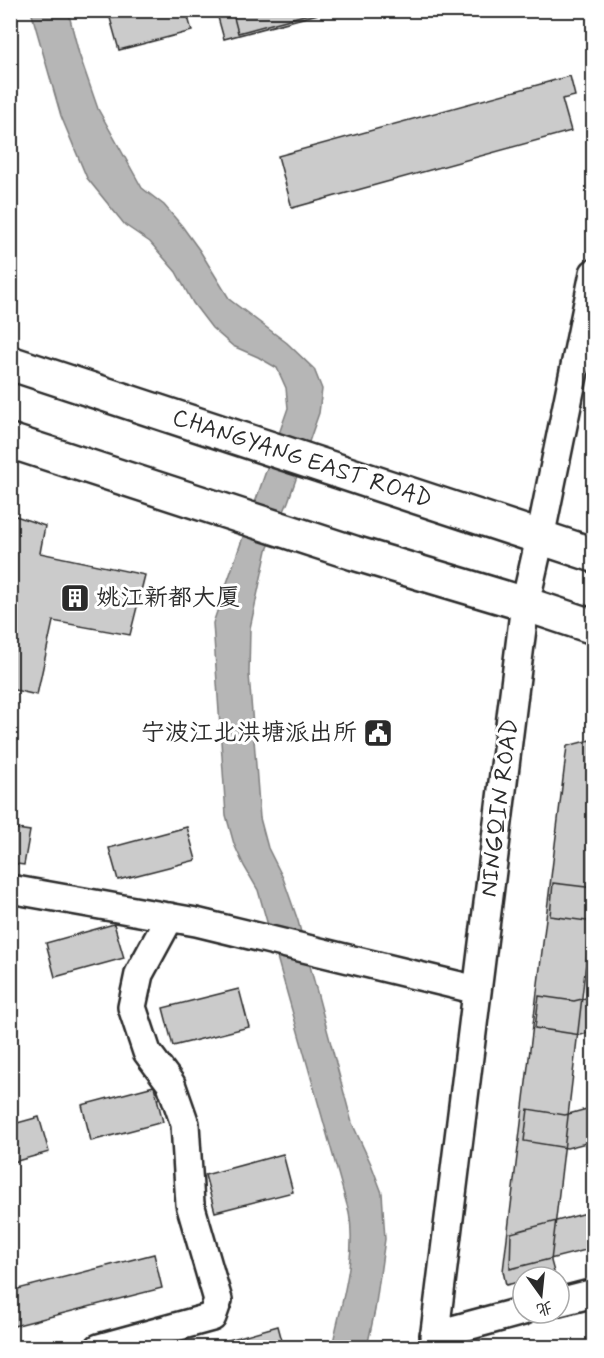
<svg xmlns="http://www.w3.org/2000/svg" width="604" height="1358" font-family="Mynerve,'LXGW WenKai TC',sans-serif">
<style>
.water{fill:#b6b6b6;stroke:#7e7e7e;stroke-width:1.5}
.building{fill:#cbcbcb;stroke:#2b2b2b;stroke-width:1.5}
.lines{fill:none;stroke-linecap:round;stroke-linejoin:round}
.minor-casing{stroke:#2b2b2b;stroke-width:32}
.major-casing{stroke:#2b2b2b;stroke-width:38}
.minor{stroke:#fff;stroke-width:27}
.major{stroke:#fff;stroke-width:33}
.labels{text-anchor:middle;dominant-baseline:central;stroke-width:6;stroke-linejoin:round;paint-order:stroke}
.street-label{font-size:24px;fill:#2b2b2b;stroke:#fff}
.poi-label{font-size:24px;fill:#2b2b2b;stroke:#fff;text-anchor:start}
</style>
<rect width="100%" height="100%" fill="#fff"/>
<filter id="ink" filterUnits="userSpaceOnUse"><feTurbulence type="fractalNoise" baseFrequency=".0167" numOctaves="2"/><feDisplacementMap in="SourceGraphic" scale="12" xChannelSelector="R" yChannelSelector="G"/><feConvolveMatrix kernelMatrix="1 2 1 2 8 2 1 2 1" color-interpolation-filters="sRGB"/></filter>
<g filter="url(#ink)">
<!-- water -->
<path class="water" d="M31 11H68L79 54 98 109 142 188 164 205 182 226 200 251 230 300 287 343 314 369 322 389 319 413 288 502 267 550 250 628 249 674 260 818 268 848 283 878 298 921 352 1123 371 1164 382 1193 385 1239 375 1310 367 1347H332C341 1304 357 1257 349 1212L258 890 244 866 234 844 226 815 213 623 288 408 286 388 277 368 258 357 233 346 212 328 193 303 176 272 150 242 125 225 87 178 61 116Z"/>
<!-- building -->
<path class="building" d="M133 10H186L192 31 119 50 110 18Z
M216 10H333L224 39Z
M232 10H323L238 33Z
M570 76 575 96 562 99 571 131 292 208 278 156Z
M10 514 45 526 40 553 145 575 130 635 53 621 37 695 10 689Z
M594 739V895L551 1261 554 1272 537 1277H523V1281L506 1285 503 1271 567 746Z
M187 827 196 860 118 880 109 848Z
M10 828 30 831 24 865 10 863Z
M553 883 594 888V922L550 916Z
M114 924 124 958 55 977 46 943Z
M239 989 249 1027 173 1046 163 1008Z
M539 996 574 1001 594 996V1031L581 1035 535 1028Z
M154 1086 163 1122 91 1141 82 1105Z
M594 1107V1141L567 1148 524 1141 528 1109 565 1115Z
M39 1117 49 1152 10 1163V1125Z
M283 1154 293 1192 215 1212 205 1175Z
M594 1211V1248L510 1269 511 1233Z
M154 1254 162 1288 10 1327V1291Z
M278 1326 284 1348H200Z"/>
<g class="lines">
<!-- minor casing -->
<g class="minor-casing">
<path id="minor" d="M10 889 196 922 477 990
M559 1302 594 1293
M434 1335 523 1311
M99 1348 212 1317 218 1300 190 1204 185 1124 171 1084 147 1052 132 1007 139 974 170 917
M433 1348 525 604 540 538 594 273"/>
</g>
<!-- major casing -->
<g class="major-casing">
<path id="major" d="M10 363 594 555
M10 441 354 553 525 604 594 627"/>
</g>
<!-- minor -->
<use href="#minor" class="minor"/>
<!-- major -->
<use href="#major" class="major"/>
</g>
</g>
<!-- icons -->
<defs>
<g id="building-square" transform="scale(1.5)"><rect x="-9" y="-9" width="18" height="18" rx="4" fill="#2b2b2b" stroke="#fff"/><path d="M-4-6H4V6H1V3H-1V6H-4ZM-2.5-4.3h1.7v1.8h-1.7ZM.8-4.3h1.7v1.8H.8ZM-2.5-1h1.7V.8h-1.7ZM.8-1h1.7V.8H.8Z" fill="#fff"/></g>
<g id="civic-square" transform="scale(1.5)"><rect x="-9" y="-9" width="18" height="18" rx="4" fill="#2b2b2b" stroke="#fff"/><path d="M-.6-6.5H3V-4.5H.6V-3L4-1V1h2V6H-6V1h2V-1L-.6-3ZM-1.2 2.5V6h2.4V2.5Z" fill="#fff"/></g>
</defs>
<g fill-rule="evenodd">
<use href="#building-square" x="75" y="598"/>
<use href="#civic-square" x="378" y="733"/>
</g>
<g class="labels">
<!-- street labels -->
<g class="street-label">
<text transform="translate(302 459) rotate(18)">CHANGYANG EAST ROAD</text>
<text transform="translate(500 808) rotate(-83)">NINGQIN ROAD</text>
</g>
<!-- poi labels -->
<g class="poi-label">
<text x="96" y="598">姚江新都大厦</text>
<text x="357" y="733" text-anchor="end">宁波江北洪塘派出所</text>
</g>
</g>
<!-- margin -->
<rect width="604" height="1358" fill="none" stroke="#fff" stroke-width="36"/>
<rect x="18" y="18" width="568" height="1322" fill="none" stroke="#2b2b2b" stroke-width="2" filter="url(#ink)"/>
<!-- north arrow -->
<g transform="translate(541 1295) rotate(165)"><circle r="28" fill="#ffffff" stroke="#aaaaaa" stroke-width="1.5"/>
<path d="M0-4.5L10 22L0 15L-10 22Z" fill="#2b2b2b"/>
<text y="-9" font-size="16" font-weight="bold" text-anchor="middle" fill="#2b2b2b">北</text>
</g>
</svg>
